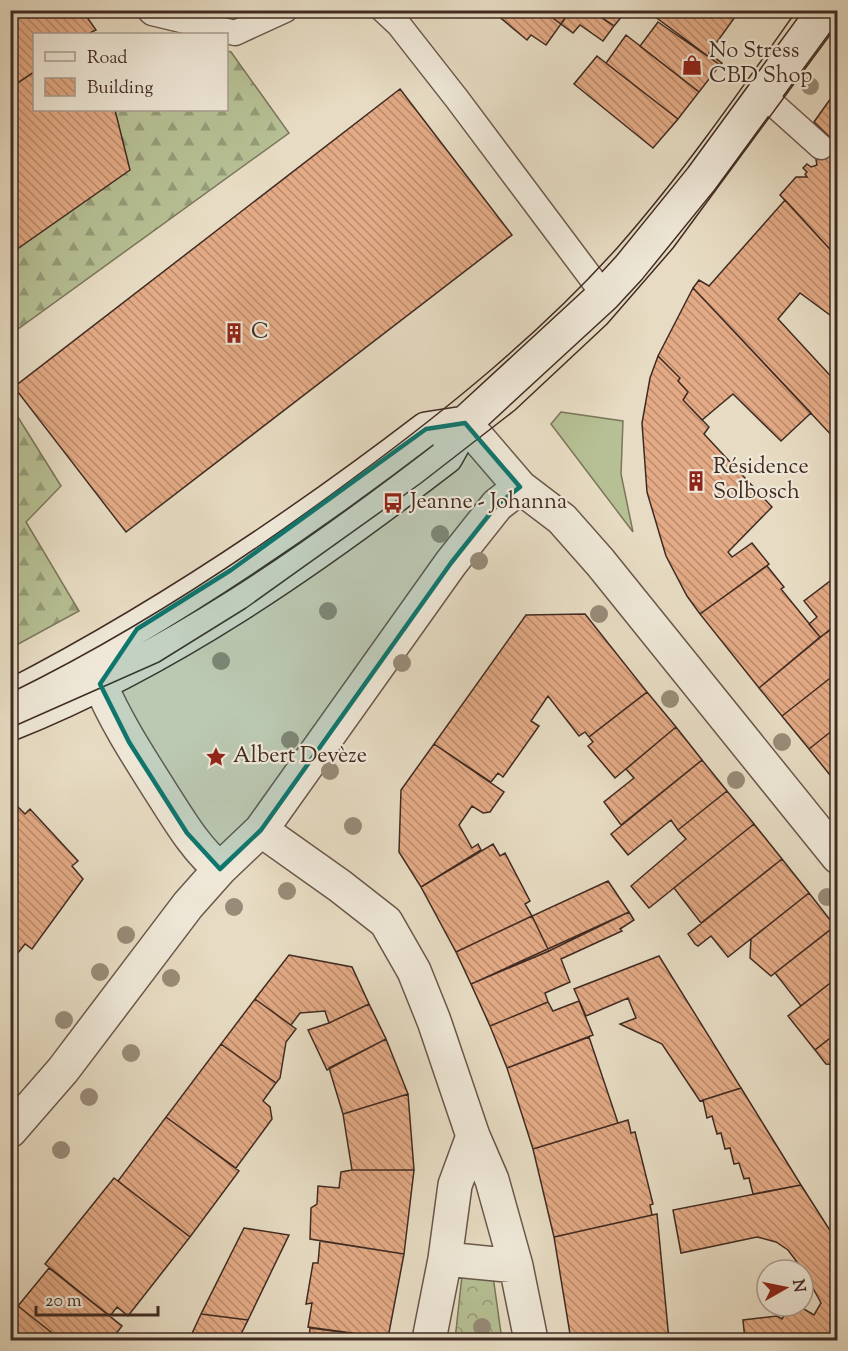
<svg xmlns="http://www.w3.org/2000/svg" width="848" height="1351" font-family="'Sorts Mill Goudy',serif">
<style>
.green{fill:#b6c094;stroke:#7b765c;stroke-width:1.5}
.forest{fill:url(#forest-firs);stroke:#7b765c;stroke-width:1.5}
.park{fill:url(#park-crowns);stroke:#7b765c;stroke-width:1.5}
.building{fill:url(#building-back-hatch);stroke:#402b23;stroke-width:1.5}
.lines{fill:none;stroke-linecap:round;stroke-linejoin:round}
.lane-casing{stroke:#6a574b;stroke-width:27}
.street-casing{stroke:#6a574b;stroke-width:36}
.secondary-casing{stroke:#402b23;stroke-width:36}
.lane{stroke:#efe8d8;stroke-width:24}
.street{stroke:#efe8d8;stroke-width:33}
.secondary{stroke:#efe8d8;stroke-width:33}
.tram{stroke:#402b23;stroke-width:1.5}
.tree{fill:#988b78}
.marked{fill:#0f766e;fill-opacity:0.2;stroke:#0f766e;stroke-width:4.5;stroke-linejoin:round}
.labels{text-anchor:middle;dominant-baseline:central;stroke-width:4.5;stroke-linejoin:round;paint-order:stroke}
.poi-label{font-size:22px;fill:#402b23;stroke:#efe8d8;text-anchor:start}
</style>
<defs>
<pattern id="forest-firs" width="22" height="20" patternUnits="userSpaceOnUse" patternTransform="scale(1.5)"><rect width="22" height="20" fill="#b6c094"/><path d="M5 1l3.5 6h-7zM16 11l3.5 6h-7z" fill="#959c78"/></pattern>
<pattern id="park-crowns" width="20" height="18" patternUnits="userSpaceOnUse" patternTransform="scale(1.5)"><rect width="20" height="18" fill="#b6c094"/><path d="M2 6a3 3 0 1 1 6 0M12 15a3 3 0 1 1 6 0" fill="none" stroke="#959c78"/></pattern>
<pattern id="building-back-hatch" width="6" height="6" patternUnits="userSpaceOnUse" patternTransform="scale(1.5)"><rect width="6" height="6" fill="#e3aa85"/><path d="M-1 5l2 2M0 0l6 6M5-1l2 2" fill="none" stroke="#b98b6c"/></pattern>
</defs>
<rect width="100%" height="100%" fill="#e7dcc3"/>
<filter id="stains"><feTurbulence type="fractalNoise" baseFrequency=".00333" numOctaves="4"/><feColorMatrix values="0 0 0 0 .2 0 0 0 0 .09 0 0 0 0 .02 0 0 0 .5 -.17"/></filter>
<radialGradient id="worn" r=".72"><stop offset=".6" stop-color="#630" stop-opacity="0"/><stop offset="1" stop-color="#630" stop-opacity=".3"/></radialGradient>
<!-- green -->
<path class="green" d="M561 412 623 421 621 474 633 532 551 424Z"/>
<!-- forest -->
<path class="forest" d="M227 51 231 52 289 133 11 334 10 130 39 110H226Z
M11 406 61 486 26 522 79 611 11 648Z"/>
<!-- park -->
<path class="park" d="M463 1266 492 1269 502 1340H455Z"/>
<!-- building -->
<path class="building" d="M10 10H82L96 30 88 34H34V72L10 88Z
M491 10H548L546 13 561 24 546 45 531 35 527 40Z
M548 10H559L566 16 561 24 546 13Z
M571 10H591L614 26 603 41 580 25 573 33 561 24Z
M591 10H603L599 16Z
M603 10H618L623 15 614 26 599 16Z
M646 10H740L709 53 722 63 720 65Z
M658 22 720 65 699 92 640 46Z
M626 35 699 92 678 119 606 63Z
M597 56 678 119 653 148 574 84Z
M34 72V110H115L130 170 10 254V88Z
M400 89 512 235 126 532 14 387Z
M836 91 838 92V145L814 122Z
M830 137 838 145V258L780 195 796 177H807L805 174 807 172 803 168 807 164 811 167 817 165 815 154Z
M785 200 838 258V313L834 318 800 293 778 319 838 384 837 441 693 288 699 280 709 286Z
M693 288 811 413 781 441 733 394 702 420 683 400 688 392 678 381 680 378 658 356Z
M658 356 680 378 678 381 688 392 683 400 709 427 704 434 772 507 728 552 732 557 752 543 769 564 700 614 687 596 666 556 647 492 642 423 650 378Z
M767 566 784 587 781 589 820 637 759 688 700 614Z
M838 575V625L820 637 809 624 817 617 804 601Z
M585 614 647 692 589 737 585 732 579 736 548 696 531 721 539 726 503 777 498 773 491 782 434 744 526 615Z
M833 627 838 632V672L782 716 759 688Z
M838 672V726L809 749 782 716Z
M647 692 676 727 615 778 588 746 593 742 589 737Z
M838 726V769L830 775 809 749Z
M676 727 702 760 621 825 604 802 634 778 626 769Z
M434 744 504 792 490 812 483 813 472 806 459 825 472 848 478 844 481 850 421 887 399 852 401 790Z
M702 760 727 791 678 830 671 820 628 855 611 834Z
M838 769V784L830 775Z
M727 791 754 824 649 908 631 886 686 839 678 830Z
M16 805 25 814 30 809 78 861 72 866 83 879 32 949 25 944 13 959 10 957V807Z
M754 824 782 859 701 923 674 888Z
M493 844 500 856 505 853 530 901 525 904 532 916 456 952 421 887Z
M782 859 809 893 728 957 711 936 698 946 695 944 688 934Z
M608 881 629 912 549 951 532 916Z
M809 893 835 926 771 976 750 958 751 939Z
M629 912 634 920 620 929 622 931 561 959 570 982 545 993 548 1002 490 1026 471 984Z
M532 916 549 951 471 984 456 952Z
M835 926 838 977 801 1006 775 973Z
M289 955 352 967 369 1004 329 1023 325 1011 300 1013 291 1025 255 999Z
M659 956 741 1088 700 1101 662 1044 620 1024 636 1018 628 998 586 1016 574 989Z
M838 977V1032L815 1050 788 1016Z
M255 999 296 1029 286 1042 280 1078 276 1083 221 1044Z
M579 1001 593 1035 507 1068 490 1026 548 1002 553 1011Z
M369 1004 386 1039 327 1070 308 1030 329 1023Z
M838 1032V1065L826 1064 815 1050Z
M589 1037 618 1123 533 1149 507 1068Z
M386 1039 408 1094 343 1114 329 1068Z
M221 1044 276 1083 263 1101 270 1107 272 1119 236 1168 166 1117Z
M741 1088 801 1185 753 1194 749 1178 744 1179 739 1163 734 1164 730 1148 725 1149 721 1133 717 1134 712 1116 707 1118 703 1100Z
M408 1094 414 1170H352L343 1114Z
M166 1117 239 1171 190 1237 118 1181Z
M628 1120 631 1133 635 1132 653 1204 650 1205 652 1215 554 1237 533 1149Z
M352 1170H414L404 1254 310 1239 311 1208 317 1204 318 1186 339 1188 341 1172Z
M114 1178 190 1237 128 1316 117 1307 110 1316 45 1264Z
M801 1185 838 1243V1334L774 1340H745L743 1320 777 1316 782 1319 790 1306H799L814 1315 821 1303 803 1270 788 1250 776 1242 757 1237 681 1253 673 1210Z
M657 1214 669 1340H571L554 1237Z
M244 1228 289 1235 248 1320 201 1314Z
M320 1241 404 1254 388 1338 308 1327 312 1303 306 1304 313 1263H318Z
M49 1268 122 1326 115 1335 120 1340H61L18 1306Z
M18 1306 61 1340H10V1315Z
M201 1314 248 1320 238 1340H189Z
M310 1328 388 1338V1340H309Z
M838 1334V1340H774Z"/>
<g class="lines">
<!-- lane casing -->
<g class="lane-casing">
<path id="lane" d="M149 10 152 13 235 33 285 10
M383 10 399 25 457 99 604 295
M764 96 821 147"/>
</g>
<!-- street casing -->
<g class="street-casing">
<path id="street" d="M465 423 520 487 562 519 600 562 838 857
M116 660 100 684C116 722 139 757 161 792 179 820 195 848 220 869
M261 830 340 886 386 922 414 971 434 1021 473 1136 492 1180 516 1266 531 1340
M10 1131 63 1070 188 905 220 869 261 830 451 563 497 505 520 487
M445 1259 516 1266
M429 1340 445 1259 455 1185 473 1136"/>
</g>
<!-- secondary casing -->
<g class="secondary-casing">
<path id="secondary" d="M10 697C158 621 294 530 426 429L465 423
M10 724C170 660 311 561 446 457L465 423 604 295 629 268 702 178 825 10"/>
</g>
<!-- lane -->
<use href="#lane" class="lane"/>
<!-- street -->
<use href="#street" class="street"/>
<!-- secondary -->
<use href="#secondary" class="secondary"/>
<!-- tram -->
<path class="tram" d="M10 693C131 634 244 560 351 480 446 410 539 335 618 247 683 173 740 91 797 10
M10 728 159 662 246 608 421 483 515 410 607 324 673 248 838 24"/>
</g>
<!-- trees -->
<g class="tree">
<circle cx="810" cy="86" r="9"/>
<circle cx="440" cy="534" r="9"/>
<circle cx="479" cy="561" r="9"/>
<circle cx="328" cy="611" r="9"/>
<circle cx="599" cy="614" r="9"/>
<circle cx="221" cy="661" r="9"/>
<circle cx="402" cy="663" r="9"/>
<circle cx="670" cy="699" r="9"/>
<circle cx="290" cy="740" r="9"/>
<circle cx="782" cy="742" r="9"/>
<circle cx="330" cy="771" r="9"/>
<circle cx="736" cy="780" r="9"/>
<circle cx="353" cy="826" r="9"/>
<circle cx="287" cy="891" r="9"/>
<circle cx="827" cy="897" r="9"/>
<circle cx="234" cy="907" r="9"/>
<circle cx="126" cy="935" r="9"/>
<circle cx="100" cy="972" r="9"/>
<circle cx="171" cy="978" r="9"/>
<circle cx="64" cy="1020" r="9"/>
<circle cx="131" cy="1053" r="9"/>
<circle cx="89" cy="1097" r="9"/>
<circle cx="61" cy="1150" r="9"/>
<circle cx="482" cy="1327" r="9"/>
</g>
<!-- marked area -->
<path class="marked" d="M465 423 520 487 497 505 451 563 261 830 220 869 187 833 129 742 100 684 137 629 231 570 426 429Z"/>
<!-- icons -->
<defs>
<g id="shop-bare" transform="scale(1.62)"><path d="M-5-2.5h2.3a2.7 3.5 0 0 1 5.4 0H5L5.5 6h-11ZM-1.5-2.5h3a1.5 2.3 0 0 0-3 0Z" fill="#8f2418" stroke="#efe8d8" stroke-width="2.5" paint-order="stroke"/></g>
<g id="building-bare" transform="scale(1.62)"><path d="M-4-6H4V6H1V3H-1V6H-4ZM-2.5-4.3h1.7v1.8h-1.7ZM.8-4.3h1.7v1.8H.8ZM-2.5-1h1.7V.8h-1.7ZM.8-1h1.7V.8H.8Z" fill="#8f2418" stroke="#efe8d8" stroke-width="2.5" paint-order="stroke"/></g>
<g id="bus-bare" transform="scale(1.62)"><path d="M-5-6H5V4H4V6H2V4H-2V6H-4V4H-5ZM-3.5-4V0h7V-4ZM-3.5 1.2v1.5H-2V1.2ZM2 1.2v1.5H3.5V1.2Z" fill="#8f2418" stroke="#efe8d8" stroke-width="2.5" paint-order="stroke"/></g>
<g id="sight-bare" transform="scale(1.62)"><path d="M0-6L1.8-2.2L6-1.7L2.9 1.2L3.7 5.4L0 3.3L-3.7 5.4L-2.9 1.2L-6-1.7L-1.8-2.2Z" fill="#8f2418" stroke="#efe8d8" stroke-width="2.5" paint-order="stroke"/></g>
</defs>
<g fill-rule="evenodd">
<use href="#shop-bare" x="692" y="65"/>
<use href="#building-bare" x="234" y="333"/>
<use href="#building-bare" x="696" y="481"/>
<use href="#bus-bare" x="393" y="503"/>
<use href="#sight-bare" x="216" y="757"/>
</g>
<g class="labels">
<!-- poi labels -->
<g class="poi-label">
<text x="709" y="52">No Stress<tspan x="709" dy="25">CBD Shop</tspan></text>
<text x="251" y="333">C</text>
<text x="713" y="468">Résidence<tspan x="713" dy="25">Solbosch</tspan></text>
<text x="410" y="503">Jeanne - Johanna</text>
<text x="233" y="757">Albert Devèze</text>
</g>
</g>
<!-- margin -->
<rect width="848" height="1351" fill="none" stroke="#e7dcc3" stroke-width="36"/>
<rect x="12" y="12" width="824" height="1327" fill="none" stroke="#402b23" stroke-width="3"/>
<rect x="18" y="18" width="812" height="1315" fill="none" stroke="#402b23" stroke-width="1.5"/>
<!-- legend -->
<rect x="33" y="33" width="195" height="78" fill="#efe8d8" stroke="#a99c90" stroke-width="1.5"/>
<rect x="45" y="52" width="30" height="9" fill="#efe8d8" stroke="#a99c90" stroke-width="1.5"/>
<text x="87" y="63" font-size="18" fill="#402b23">Road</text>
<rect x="45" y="78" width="30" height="18" fill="url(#building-back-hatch)" stroke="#a99c90" stroke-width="1.5"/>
<text x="87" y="93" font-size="18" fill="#402b23">Building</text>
<!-- north arrow -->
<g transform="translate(785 1288) rotate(81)"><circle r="28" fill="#efe8d8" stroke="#a99c90" stroke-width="1.5"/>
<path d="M0-4.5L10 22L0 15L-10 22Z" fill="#8f2418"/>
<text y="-9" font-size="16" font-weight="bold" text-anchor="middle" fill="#402b23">N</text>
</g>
<!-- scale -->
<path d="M36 1306v9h122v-9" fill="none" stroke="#402b23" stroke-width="3"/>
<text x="45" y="1306" font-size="18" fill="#402b23" stroke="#efe8d8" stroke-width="4.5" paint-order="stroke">20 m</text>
<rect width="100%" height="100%" filter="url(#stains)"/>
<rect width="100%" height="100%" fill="url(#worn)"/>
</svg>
